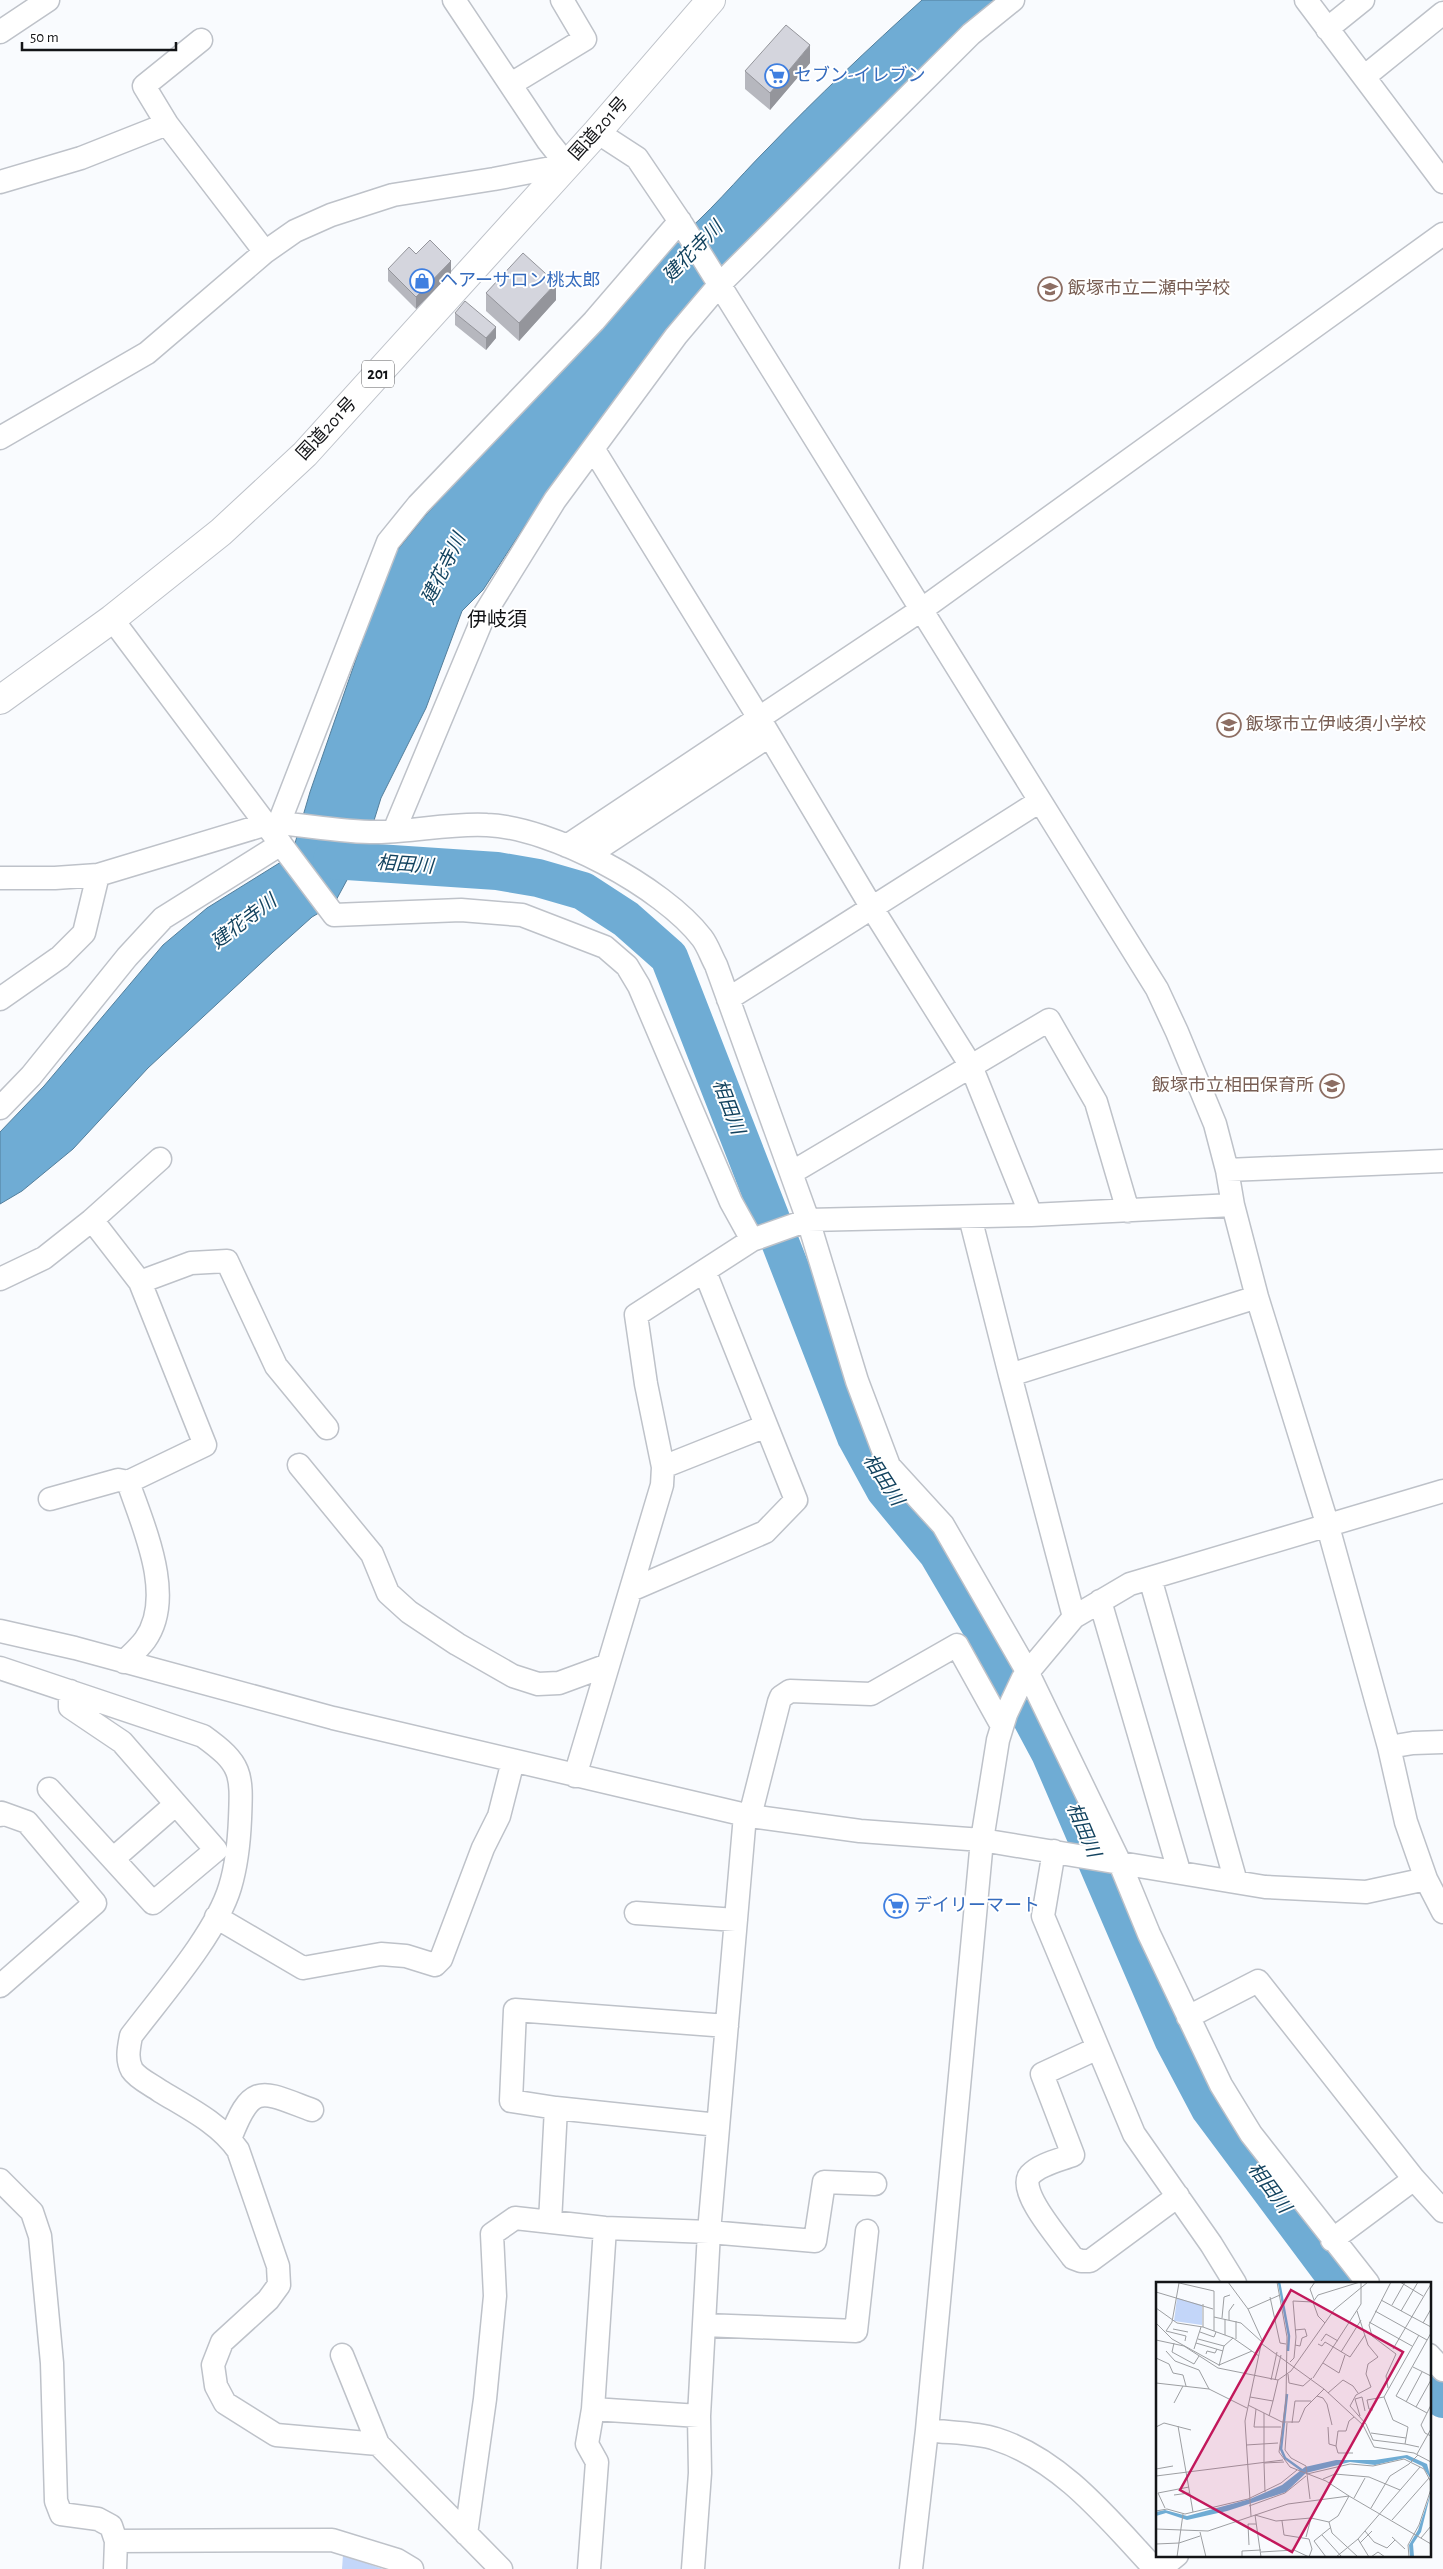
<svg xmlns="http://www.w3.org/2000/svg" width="1443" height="2569" font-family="'Alegreya Sans','Noto Sans JP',sans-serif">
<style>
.green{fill:#c3d6f9}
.water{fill:#6facd4;stroke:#537e9b}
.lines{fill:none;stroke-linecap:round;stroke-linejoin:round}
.river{stroke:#6facd4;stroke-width:38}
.minor-casing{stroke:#bec2c9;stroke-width:25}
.highway-casing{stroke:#bec2c9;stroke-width:30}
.minor{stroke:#fff;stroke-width:22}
.highway{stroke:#fff;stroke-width:28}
.wall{fill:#b6b7be}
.shaded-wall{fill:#94959b}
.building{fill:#d4d5dd;stroke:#94959b}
.labels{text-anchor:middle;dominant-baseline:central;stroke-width:4;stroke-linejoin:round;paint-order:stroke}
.shield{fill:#fff;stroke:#5a5a5d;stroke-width:1}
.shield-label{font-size:16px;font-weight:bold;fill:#131417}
.shop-label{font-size:18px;fill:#366cbe;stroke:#fff;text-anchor:start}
.street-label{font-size:18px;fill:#131417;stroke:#fff}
.education-label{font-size:18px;fill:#785e54;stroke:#fff;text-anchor:start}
.water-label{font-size:19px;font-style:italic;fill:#13435f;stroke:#fff}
.quarter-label{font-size:20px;fill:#131417;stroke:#fff}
.inset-river{fill:none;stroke:#6facd4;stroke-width:2.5}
.inset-road{fill:none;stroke:#9d9fa2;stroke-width:1}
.view{fill:#c2185b;fill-opacity:0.15;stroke:#c2185b;stroke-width:2.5}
.inset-edge{fill:none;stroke:#131417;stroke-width:2.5}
</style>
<rect width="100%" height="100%" fill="#f9fbfe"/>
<!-- green -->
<path class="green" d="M343 2555 383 2569H342Z"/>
<!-- water -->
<path class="water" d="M922 0H996L588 443 526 524 483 590 462 611 426 708 381 798 367 843 334 904 312 917 273 952 148 1068 73 1149 22 1191 0 1204V1132L44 1086 163 945 207 908 281 862 293 850 310 792 391 558 424 517 674 242C709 214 736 180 768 148 817 97 869 48 922 0Z"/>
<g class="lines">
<!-- river -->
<path class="river" d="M332 860 497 871 538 878 583 891 626 919 669 957 856 1437 885 1490 938 1554 998 1656 1050 1753 1173 2039 1210 2109 1340 2283
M1429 2384 1443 2399"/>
<!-- minor casing -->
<g class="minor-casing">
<path id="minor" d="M1306 0 1443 182
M1327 29 1363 0
M0 32 48 0
M1364 77 1443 13
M511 84 585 39 562 0
M167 124 144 86 201 40
M597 132 637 158 683 226 1157 989 1177 1032 1215 1124 1227 1170 1233 1205 1257 1297 1327 1523 1389 1747 1406 1822 1426 1879 1443 1912
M0 182 81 158 167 124 265 252
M0 438 147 353 265 252 295 231 331 215 393 195 494 179 567 165 548 141 454 0
M112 619 334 915 461 910 522 915 605 947 627 966 639 986 731 1202 752 1240
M279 823 388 542 418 505 594 321 680 221
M394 831 485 613 555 500 676 336 720 284 971 34 1013 0
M567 846 759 718 594 450
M590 854 769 736
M0 878H55L98 875 267 824 279 823C312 826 348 833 381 832 417 831 452 823 487 825 551 827 663 887 702 938 708 946 711 956 716 965L808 1220 857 1381 889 1466 943 1525 1027 1671 1119 1861 1149 1934 1221 2085 1251 2134 1368 2283
M0 999 60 957 84 933 98 875
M728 999 1040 801
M0 1108 31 1076 127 957 163 918 281 844
M1227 1170 1443 1161
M791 1173 1049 1020 1096 1102 1128 1211
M1031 1215 971 1066 872 908 759 718 921 610 1443 234
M970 1217 1010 1375
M92 1220 160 1159
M0 1279 44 1258 92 1220 140 1282 205 1445 128 1482C143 1526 176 1597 145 1640 139 1648 131 1655 124 1662
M140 1282 191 1263 227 1261 276 1366 327 1428
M299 1465 372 1554 388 1593 409 1612 457 1644 513 1676 538 1684 559 1683 608 1665
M663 1467 766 1426
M50 1499 118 1480 128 1482
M1150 1578 1236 1882
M631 1590 765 1532 796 1500 705 1272
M1100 1601 1179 1871
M1074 1617 1010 1375 1257 1297
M0 1631 75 1648 333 1718 750 1816 860 1831 982 1840 1265 1887 1366 1892 1426 1879
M0 1668 203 1736C242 1764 242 1773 240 1819 239 1843 237 1864 230 1887 216 1934 162 1995 131 2036 129 2047 126 2059 132 2070 138 2079 152 2085 160 2091 188 2108 219 2123 238 2150L278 2266 279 2285 268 2300 222 2342 213 2365 216 2386 225 2403 276 2435 378 2444 501 2569
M1389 1747 1413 1743 1443 1742
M575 1776 662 1485 663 1467 646 1384 636 1315 752 1240 808 1220 1031 1215 1233 1205
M49 1789 153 1903 216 1850 122 1742 70 1707V1691
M0 1815 2 1813 27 1822 95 1903 0 1986
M750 1816 779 1702 781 1697 790 1691 871 1694 957 1645 1002 1726
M1054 1851 1043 1916 1134 2134 1211 2244 1235 2283
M113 1859 176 1804
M636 1913 736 1920
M216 1917 303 1968 381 1954 406 1956 435 1965 441 1959 483 1848 499 1816 513 1761
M1188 2017 1258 1981 1414 2179 1443 2211
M1098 2048 1042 2074 1073 2155C1060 2160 1040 2164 1030 2175 1016 2191 1063 2243 1073 2258L1081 2261H1090L1178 2196
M556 2108 718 2125
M230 2139C252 2081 261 2091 312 2110
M0 2180 32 2212 40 2236 52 2363 56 2501 61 2514 98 2519 111 2526 116 2541 115 2569
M550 2222 556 2108 511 2101 515 2010 727 2026
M1332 2240 1414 2179
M704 2325 856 2331 867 2231
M342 2355 378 2444
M1429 2355 1443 2370
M593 2409 699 2416
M927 2430C949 2433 975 2432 996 2439 1062 2460 1109 2520 1155 2569
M466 2534 485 2399 495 2296 492 2234 515 2218 605 2228 709 2232 815 2241 824 2182 875 2184
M116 2541 332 2540 397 2560 412 2569
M589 2569 597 2462 587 2444 593 2409 605 2228
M693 2569 700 2473 699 2416 709 2232 745 1815
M911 2569 927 2430 982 1840 998 1740 1006 1714 1023 1678 1074 1617 1130 1584 1443 1491
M1160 2569 1177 2555"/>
</g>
<!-- highway casing -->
<g class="highway-casing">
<path id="highway" d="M0 700 112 619 221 532 305 454 597 132 711 0"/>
</g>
<!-- minor -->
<use href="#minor" class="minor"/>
<!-- highway -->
<use href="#highway" class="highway"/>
</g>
<!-- wall -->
<path class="wall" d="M810 63 770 110 745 89V71Z
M416 254 451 273 416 309 388 281V269Z
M486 293 556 300 519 341 486 311Z
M455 313 496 338 486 350 455 325Z"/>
<!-- shaded-wall -->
<path class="shaded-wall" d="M810 45V63L770 110V93Z
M451 261V273L416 309V297Z
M556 283V300L519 341V323Z
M496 327V338L486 350V338Z"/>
<!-- building -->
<path class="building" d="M786 25 810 45 770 93 745 71Z
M430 240 451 261 416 297 388 269 409 247 416 254Z
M523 253 556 283 519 323 486 293Z
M465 301 496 327 486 338 455 313Z"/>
<!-- icons -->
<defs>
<g id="supermarket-ring" transform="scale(1.25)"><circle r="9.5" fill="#fff" stroke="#3f7fe0" stroke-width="1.5"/><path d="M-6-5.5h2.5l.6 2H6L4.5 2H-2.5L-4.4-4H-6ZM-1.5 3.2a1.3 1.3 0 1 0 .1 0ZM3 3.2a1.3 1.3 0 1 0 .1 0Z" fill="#3f7fe0"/></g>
<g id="shop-ring" transform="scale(1.25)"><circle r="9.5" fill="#fff" stroke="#3f7fe0" stroke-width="1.5"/><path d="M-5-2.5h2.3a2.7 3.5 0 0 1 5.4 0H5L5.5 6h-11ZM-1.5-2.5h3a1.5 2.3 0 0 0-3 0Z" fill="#3f7fe0"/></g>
<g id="school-ring" transform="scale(1.25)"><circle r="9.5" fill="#fff" stroke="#8d6e63" stroke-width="1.5"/><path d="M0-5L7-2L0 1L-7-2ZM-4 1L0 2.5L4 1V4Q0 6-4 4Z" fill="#8d6e63"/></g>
</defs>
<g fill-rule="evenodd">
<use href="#supermarket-ring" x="777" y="76"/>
<use href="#shop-ring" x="422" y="281"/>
<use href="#school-ring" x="1050" y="289"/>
<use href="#school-ring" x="1229" y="725"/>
<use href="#school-ring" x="1332" y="1086"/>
<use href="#supermarket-ring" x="896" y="1906"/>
</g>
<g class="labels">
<!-- shield labels -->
<rect class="shield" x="362" y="360.5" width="32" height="27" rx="4"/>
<g class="shield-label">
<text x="378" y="374">201</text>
</g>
<!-- shop labels -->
<g class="shop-label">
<text x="794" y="76">セブン-イレブン</text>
<text x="440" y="281">ヘアーサロン桃太郎</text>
<text x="914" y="1906">デイリーマート</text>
</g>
<!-- street labels -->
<g class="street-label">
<text transform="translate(599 129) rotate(-48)">国道201号</text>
<text transform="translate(327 429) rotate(-47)">国道201号</text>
</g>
<!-- education labels -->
<g class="education-label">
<text x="1068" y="289">飯塚市立二瀬中学校</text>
<text x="1246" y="725">飯塚市立伊岐須小学校</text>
<text x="1314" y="1086" text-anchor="end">飯塚市立相田保育所</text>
</g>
<!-- water labels -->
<g class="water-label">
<text transform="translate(693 252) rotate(-46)">建花寺川</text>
<text transform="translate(444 569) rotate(-64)">建花寺川</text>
<text transform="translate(405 865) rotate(4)">相田川</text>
<text transform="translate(244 922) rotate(-37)">建花寺川</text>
<text transform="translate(728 1107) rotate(69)">相田川</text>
<text transform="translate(883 1480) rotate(57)">相田川</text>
<text transform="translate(1083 1830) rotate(67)">相田川</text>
<text transform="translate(1269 2188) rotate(53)">相田川</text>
</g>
<!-- quarter labels -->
<g class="quarter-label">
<text x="497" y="620">伊岐須</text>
</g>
</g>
<!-- overview -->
<g transform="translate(1156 2282)">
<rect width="275" height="275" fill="#f9fbfe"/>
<path d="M21 16 46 23V43L18 39Z" fill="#c3d6f9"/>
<path d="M251 173 271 182 275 197 266 184 249 176 219 183 194 180 150 191 130 210 71 229 31 238 10 231 0 234V230L9 228 31 234 94 217 126 203 149 185 180 178H219ZM275 210 265 250 257 262 258 275H254L253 263 262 248Z" fill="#6facd4"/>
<path class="inset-river" d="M123 0 133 54 132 69M131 112 125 167 129 176 147 189"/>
<path class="inset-road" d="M19 0 58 9V49M72 0 92 27 106 58 89 139 95 234M244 0 267 14M0 10 57 27M114 15 124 61 130 62M158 18 154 7 159 0M225 18 275 45M47 22V45M236 23 249 0M0 26 21 41 47 45 77 56 103 74M92 27 124 13M201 29 212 63 222 75 212 82 210 92 215 105 200 113 194 124 210 142 217 158 249 162M219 29 271 58M245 29 262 0M58 35 85 41 106 60M66 36 68 15 74 13M73 38V29L78 22M213 40 256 64M0 41 16 57 63 83M169 41 162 34 157 20 162 13 204 0M267 41 275 27M17 47 32 50M10 49 16 40 23 1M10 49 30 54 29 59M44 50 58 55 60 50M69 53V37M263 53 228 115 237 138 252 145 249 162 263 165M42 57 68 64M80 57V39M0 58 28 64 62 86 122 98 135 89 178 28 212 0M165 59 170 52 182 59M18 61 16 70 38 82 43 74M40 61 67 69M106 62 168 107 207 143 218 165 258 171 275 180M162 62 166 64 169 60 194 75 209 53M139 63 144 64 146 56 151 54 149 47 139 48M38 67 45 45M237 67 275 2M10 69 19 79 43 88 53 107M185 70 205 38M50 72 51 69 59 71 61 67M0 76 13 82 17 91 27 93 30 104M134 80 138 76 140 55 137 19 157 20M167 81 183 91 189 73M63 83 96 69M63 84 68 64 77 56M257 85 275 94M132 92 133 101 147 104 156 96M157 96 205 22V0M115 98 121 70M119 98 125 73M0 101 53 107 91 126M232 106 230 94 240 72 216 54 213 43 235 0M172 111 187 98 197 104 202 111M161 114 167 116 171 122 176 143M94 115 117 119 122 98M250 120 266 90M18 121 27 104M92 123 126 140H143L149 126 168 107M275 123 265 143 269 151 275 154M260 125 275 98M100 127 98 145H125M217 128 213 127 211 118 228 115M271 131 240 114 275 51M113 134 117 119M204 134 199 117 206 115 209 129M131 141 129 168 135 176 150 184 154 217M136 141 139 119H155M22 144 37 230M0 145 8 141 35 148M172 145 173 162 180 164M215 151 250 156M90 163 122 161M197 171H182L180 164 182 149H190L193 139 198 135M261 172 275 147M108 180V131M0 187 17 184M151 192 194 182 217 184 248 177 268 187 275 200M0 194 127 178M167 197 179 192 213 195 244 208M109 210 108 181 128 180M18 213 33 211M198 216 209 196M93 224 129 211 150 194M9 226 2 211 33 205M215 226 234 194 253 182 262 173M0 229 11 227 29 232 92 217 125 201 141 188M236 238 273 196M126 239 128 253 153 257 156 267 153 275M173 240 176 251 202 275M0 247 52 249 132 222 193 214 275 262M209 249 218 260 231 266 239 258M44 250 50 275M166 253 185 274M150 255 155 236M236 255 249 267M265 256 275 244M202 257 213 275M204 261 216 249M0 262 23 261 44 254M93 263 92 242H100M105 270 138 268 153 275M21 275 27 232M86 275V269L105 268M105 275 99 233 120 239 155 236 173 240 182 234 193 214 170 199 134 185 123 170 130 118 131 55 121 0M170 275 158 259 174 246M180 275 202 257 264 185M215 275 222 270 229 275M253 275 252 263 263 243 275 207"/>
<path class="view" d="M135 8 247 70 136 270 24 208Z"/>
<rect width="275" height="275" class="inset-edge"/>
</g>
<!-- scale -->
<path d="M22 42v8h154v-8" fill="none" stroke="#131417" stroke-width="2.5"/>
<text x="30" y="42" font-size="15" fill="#131417" stroke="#ffffff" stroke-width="4" paint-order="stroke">50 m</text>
</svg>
